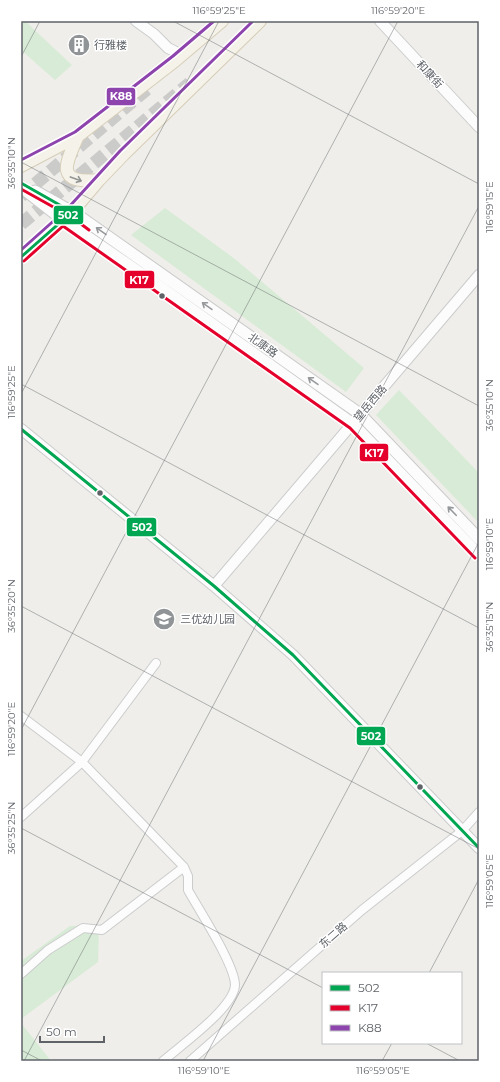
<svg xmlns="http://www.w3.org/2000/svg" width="500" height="1082" font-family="Montserrat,'Noto Sans SC',sans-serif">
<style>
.green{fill:#d8ebd6}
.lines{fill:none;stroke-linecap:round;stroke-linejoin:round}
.trunk-tunnel{stroke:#cbcbca;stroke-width:13;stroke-dasharray:13 6;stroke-linecap:butt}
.minor-casing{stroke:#cbcccc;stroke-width:10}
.tertiary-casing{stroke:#cbcccc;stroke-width:12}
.secondary-casing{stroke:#cacacb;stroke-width:13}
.primary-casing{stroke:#d7ceb8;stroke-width:14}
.minor{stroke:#fdfcfc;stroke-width:8}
.tertiary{stroke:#fdfcfc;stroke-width:10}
.secondary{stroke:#fdfcfc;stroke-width:11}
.primary{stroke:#f4f2e9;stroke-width:12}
.bus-1-casing{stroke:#fff;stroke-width:6}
.bus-2-casing{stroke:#fff;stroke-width:6}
.bus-3-casing{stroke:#fff;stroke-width:6}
.bus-1{stroke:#00a651;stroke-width:3}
.bus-2{stroke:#e4002b;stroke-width:3}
.bus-3{stroke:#8e44ad;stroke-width:3}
.oneway{stroke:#939595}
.oneway2{stroke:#96999c}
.ticks{fill:none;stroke:#5f6368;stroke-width:1;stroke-opacity:0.45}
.bus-dot{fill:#5f6368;stroke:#fff;stroke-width:1.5}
.labels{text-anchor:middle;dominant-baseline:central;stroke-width:3;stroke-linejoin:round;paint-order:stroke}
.poi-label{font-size:11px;fill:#5f6368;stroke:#fff;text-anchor:start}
.street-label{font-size:11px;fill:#5f6368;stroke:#fff}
.line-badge{stroke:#fff;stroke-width:1.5}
.badge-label{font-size:11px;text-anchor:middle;font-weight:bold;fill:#fff}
.neatline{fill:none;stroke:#5f6368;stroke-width:1.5}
.ticks-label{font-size:10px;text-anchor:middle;fill:#5f6368}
</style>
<rect width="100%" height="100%" fill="#efeeea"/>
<!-- green -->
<path class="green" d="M21 21H25L72 65 55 80 21 50Z
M165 208 235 259 364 368 346 392 131 235Z
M399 390 479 473V523L376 415Z
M99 925 98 962 21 1019V961L70 926Z
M21 1023 51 1061H21Z"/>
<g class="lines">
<!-- trunk-tunnel -->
<path class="trunk-tunnel" d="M21 196 147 89
M21 224 190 83"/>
<!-- minor casing -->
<g class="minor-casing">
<path id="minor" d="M21 716 82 762 21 817
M21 974 48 950 83 928 102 930 184 867 82 762 156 663
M163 1061C180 1046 234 1008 235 985 235 965 199 910 188 890V876L184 867
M190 1061 362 910 462 831 479 812"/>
</g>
<!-- tertiary casing -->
<g class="tertiary-casing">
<path id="tertiary" d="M136 21 154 34 168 48 182 55
M380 21 479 127
M21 429 214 586 293 655 479 848
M214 586 479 275"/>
</g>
<!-- secondary casing -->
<g class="secondary-casing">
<path id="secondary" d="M21 187 63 220 152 281 353 424 479 555
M35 191 76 214 360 414 479 539"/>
</g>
<!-- primary casing -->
<g class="primary-casing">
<path id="primary" d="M78 136C64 166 56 184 99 180
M21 166 78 136 176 60 222 21
M21 257 72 212 99 180 124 154 260 21"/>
</g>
<!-- minor -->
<use href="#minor" class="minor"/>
<!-- tertiary -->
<use href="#tertiary" class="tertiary"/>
<!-- secondary -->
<use href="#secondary" class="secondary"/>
<!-- primary -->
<use href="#primary" class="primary"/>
<!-- bus-1 casing -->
<g class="bus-1-casing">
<path id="bus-1" d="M21 183 72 212 21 257
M21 429 214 586 293 655 479 848"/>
</g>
<!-- bus-2 casing -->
<g class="bus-2-casing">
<path id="bus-2" d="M21 189 73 218 89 230
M24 261 63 226 350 428 475 558"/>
</g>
<!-- bus-3 casing -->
<g class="bus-3-casing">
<path id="bus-3" d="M21 160 75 132 173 56 214 21
M21 250 68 208 120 151 253 21"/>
</g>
<!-- bus-1 -->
<use href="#bus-1" class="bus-1"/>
<!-- bus-2 -->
<use href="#bus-2" class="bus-2"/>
<!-- bus-3 -->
<use href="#bus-3" class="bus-3"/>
</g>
<!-- one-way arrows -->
<defs><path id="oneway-shaft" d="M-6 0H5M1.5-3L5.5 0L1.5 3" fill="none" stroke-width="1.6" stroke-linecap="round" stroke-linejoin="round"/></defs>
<use class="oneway" href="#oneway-shaft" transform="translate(76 179) rotate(20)"/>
<g class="oneway2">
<use href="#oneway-shaft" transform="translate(101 231) rotate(-145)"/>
<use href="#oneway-shaft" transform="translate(207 306) rotate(-145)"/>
<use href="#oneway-shaft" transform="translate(313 381) rotate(-145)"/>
<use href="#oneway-shaft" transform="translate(452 511) rotate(-134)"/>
</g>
<!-- ticks -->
<path class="ticks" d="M173 21 479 184M21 57 40 21M21 162 479 406M21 384 479 628M21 394 219 21M21 606 479 849M21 730 398 21M21 828 323 988M429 973 479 879M426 1043 460 1061M21 1050 42 1061M24 1061 479 206M203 1061 479 542M382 1061 392 1043"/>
<!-- icons -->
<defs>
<g id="building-disc" transform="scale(1.15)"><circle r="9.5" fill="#919496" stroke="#fff"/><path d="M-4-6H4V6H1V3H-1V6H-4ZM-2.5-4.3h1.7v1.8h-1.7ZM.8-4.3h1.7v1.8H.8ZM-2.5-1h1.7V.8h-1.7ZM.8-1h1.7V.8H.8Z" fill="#fff"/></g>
<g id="school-disc" transform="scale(1.15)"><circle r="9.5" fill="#919496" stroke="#fff"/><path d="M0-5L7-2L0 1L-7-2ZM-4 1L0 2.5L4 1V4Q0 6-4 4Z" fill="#fff"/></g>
</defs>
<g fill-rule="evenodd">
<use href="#building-disc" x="79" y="45"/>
<use href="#school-disc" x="164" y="619"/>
</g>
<!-- markers -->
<g class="bus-dot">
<circle cx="162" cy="296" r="3.5"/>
<circle cx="100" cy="493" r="3.5"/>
<circle cx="420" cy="787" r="3.5"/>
</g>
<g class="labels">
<!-- poi labels -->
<g class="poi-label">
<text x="94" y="45">行雅楼</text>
<text x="180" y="619">三优幼儿园</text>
</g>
<!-- street labels -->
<g class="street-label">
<text transform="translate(430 74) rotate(47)">和康街</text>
<text transform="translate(263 345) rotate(35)">北康路</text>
<text transform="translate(370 403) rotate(-50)">望岳西路</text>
<text transform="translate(333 935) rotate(-41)">东二路</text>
</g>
</g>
<g class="line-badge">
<rect x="106" y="87" width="30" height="19" rx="4" fill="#8e44ad"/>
<rect x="53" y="205" width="31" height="20" rx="4" fill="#00a651"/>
<rect x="124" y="270" width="31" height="19" rx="4" fill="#e4002b"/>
<rect x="359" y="443" width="30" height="19" rx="4" fill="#e4002b"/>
<rect x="126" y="517" width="31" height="20" rx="4" fill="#00a651"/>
<rect x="356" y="726" width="30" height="20" rx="4" fill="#00a651"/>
</g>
<g class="badge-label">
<text x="121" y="100">K88</text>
<text x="68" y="219">502</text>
<text x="139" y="284">K17</text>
<text x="374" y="457">K17</text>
<text x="142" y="531">502</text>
<text x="371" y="740">502</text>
</g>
<!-- border -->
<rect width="500" height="1082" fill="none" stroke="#ffffff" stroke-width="44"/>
<!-- legend -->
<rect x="322" y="972" width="140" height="72" fill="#ffffff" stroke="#bfc1c3"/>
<rect x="330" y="985" width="20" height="6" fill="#00a651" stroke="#bfc1c3"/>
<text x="358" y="992" font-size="12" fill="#5f6368">502</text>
<rect x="330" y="1005" width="20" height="6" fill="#e4002b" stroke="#bfc1c3"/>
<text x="358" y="1012" font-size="12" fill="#5f6368">K17</text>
<rect x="330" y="1025" width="20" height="6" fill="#8e44ad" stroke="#bfc1c3"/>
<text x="358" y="1032" font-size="12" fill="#5f6368">K88</text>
<!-- scale -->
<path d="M40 1036v6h64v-6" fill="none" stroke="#5f6368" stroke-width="2"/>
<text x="46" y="1036" font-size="12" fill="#5f6368" stroke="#ffffff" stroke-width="3" paint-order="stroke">50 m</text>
<rect x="22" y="22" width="456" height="1038" class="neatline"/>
<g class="ticks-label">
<text x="219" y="14">116°59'25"E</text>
<text x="398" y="14">116°59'20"E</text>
<text transform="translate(11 163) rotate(-90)" y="4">36°35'10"N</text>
<text transform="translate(489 207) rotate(-90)" y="4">116°59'15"E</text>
<text transform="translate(11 392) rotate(-90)" y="4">116°59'25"E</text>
<text transform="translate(489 405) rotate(-90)" y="4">36°35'10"N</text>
<text transform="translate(489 544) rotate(-90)" y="4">116°59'10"E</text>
<text transform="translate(11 606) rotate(-90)" y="4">36°35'20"N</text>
<text transform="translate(489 627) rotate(-90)" y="4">36°35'15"N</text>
<text transform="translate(11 729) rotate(-90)" y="4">116°59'20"E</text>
<text transform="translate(11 828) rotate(-90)" y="4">36°35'25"N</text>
<text transform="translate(489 881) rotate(-90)" y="4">116°59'05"E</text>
<text x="204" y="1074">116°59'10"E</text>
<text x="383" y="1074">116°59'05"E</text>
</g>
</svg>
